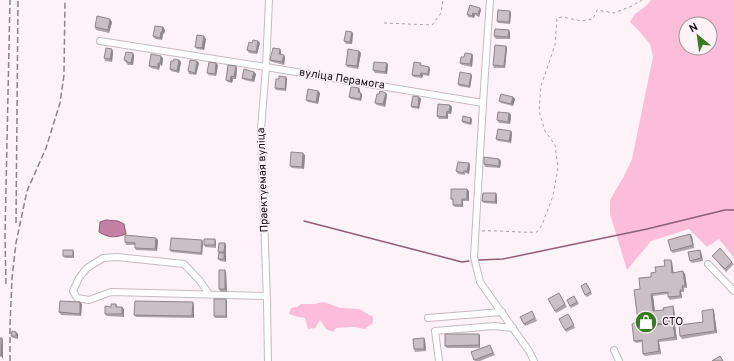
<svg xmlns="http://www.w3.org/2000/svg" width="734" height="361" font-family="Overpass,sans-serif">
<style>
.green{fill:#fbbdda;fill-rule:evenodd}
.water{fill:#c581a3;stroke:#8e5e76}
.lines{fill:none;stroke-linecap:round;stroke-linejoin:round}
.stream{stroke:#8e5e76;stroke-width:1.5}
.minor-casing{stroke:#c5bbbf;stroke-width:8}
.path{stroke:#a9a1a5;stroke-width:1;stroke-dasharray:3 3;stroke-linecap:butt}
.minor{stroke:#fff;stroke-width:6}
.rail{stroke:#8a8387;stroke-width:1.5;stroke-dasharray:6 3;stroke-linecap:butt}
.wall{fill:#aea4a9}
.shaded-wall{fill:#8d8689}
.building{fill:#cabfc4;stroke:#8d8689}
.labels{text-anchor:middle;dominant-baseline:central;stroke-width:3;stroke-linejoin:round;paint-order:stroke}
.street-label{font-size:11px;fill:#0f0c0e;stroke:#fdf2f7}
.poi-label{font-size:11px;fill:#0f0c0e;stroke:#fdf2f7;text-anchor:start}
</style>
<rect width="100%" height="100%" fill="#fdf2f7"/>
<!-- green -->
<path class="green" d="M651 0H734V258L719 239 707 247 689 229 651 241 627 270 610 214V200L624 176 632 159 653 57 650 44 640 32 630 22 635 14 647 5ZM686 24H710V48H686Z
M324 302 340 308 359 309 373 317V323L365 329 354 327 336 328 333 332 326 329 320 320 315 328 308 329 305 318 299 317 289 314 291 308 297 307 301 304H315Z"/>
<!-- water -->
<path class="water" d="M106 220 118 221 124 224 126 234C115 238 109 238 99 232L100 222Z"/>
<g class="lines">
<!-- stream -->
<path class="stream" d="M304 221 462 262 469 261
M479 260 503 259 647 229 725 210H734"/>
<!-- minor casing -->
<g class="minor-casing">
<path id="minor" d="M100 41 266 67 483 103 490 0
M483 103 474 257 480 282 529 351 534 361
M708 264 734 291
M209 294 200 281 184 264 117 257 103 258 87 268 79 278 73 291 77 298 89 300 111 292 266 296
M428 318 502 312
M614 350 619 361
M268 361 267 303 261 129 266 67 269 0
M439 361 435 331 494 326 513 328"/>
</g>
<!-- path -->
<path class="path" d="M384 23 432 25 441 13 443 0
M482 231C500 230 518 233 537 232L542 225 553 196 558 167 555 145 545 131 539 111 541 86 555 45 557 18 562 17 582 21 593 19 597 10 614 13 632 6 642 0"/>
<!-- minor -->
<use href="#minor" class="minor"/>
<!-- rail -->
<path class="rail" d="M16 223 18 0
M6 284 5 236 10 0
M10 361V325L12 278 16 243 27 191 46 148 60 103 64 75 65 0"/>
</g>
<!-- wall -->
<path class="wall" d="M480 8 481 10 479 17 475 15 474 18 468 17 467 14Z
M511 13 510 24 498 23 497 21Z
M110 19 112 22 109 33 96 30 95 27Z
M163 27 165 30 164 34H163L162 40 155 39 153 36Z
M352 32 353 34 352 44H346L344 41Z
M510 32V39H496L494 36Z
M206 39 204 50 197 49 195 47Z
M258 41 260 43 257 54 249 53 247 50 252 43Z
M506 46 507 48 505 68H494L493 65Z
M112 49 113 52 112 62 105 61 104 58Z
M281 51V54L285 57 284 65 272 62 270 60Z
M359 51 361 53 358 69 347 67 346 65Z
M133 53 134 56 133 65H128L124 60Z
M472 54 473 56 472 67 462 65 460 63 464 57Z
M163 58 162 66 160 65 159 70 151 68 149 66Z
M179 60 181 62 179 73 171 71 170 69Z
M199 63 196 75 189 74 188 71Z
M387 63 388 65 387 74 375 73 373 70Z
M218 65 216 76 209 75 207 73Z
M422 65 429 67 430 69 429 76 423 75 422 78 414 77 412 75Z
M237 68 236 79H233L232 83 228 82 226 80Z
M254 72 256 74 254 82 244 80 242 78Z
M471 74 472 76 470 88 459 86 458 84Z
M286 77 287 79 286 91 276 90 275 88Z
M360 90V93L362 95 361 101 351 99 349 97Z
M318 91 320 93 318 104 308 102 306 100Z
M387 95 385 107 377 105 375 103Z
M419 97 421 99 419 109 412 108 411 106Z
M513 97 515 99 513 106 501 103 499 101Z
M450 105 452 107 451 114H448V119H439L437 116Z
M509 113 511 115 510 124 499 123 497 120Z
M471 118 472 120 471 125 463 123 462 121Z
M511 131 512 133 511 143 498 141 496 139Z
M305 155 304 169 292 168 290 166Z
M501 161 500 168 485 167 484 164Z
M469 163 470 165 469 174 465 173V175L458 174 456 171Z
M469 191V201H463V207H455L453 205V201L451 199Z
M496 193 497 196V204L484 203 482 201Z
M692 236 694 248 673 253 671 251Z
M156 238 158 240 157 251 136 250 135 248V245H126L125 242Z
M215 239 216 242V248L205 247 204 245Z
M202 240 203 243 202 255 171 252 170 250Z
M226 245V262L220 261 218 259 219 253 218 252Z
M700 250 701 252 703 261 692 263 690 261Z
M74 252V258H65L63 256Z
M712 256 732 262 734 264 726 272Z
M672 262 673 272 685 274 687 288H684V292H681L682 298 670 300 668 297V294L653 296 655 311 664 310 673 306 674 309 676 324H674L675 325 677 340 659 342 661 354 645 356 643 354 642 342 636 343 634 341 638 321 640 289 656 272 665 266Z
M226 272 227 292H221L219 289Z
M588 285 592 294 587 297 585 295Z
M559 293 567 307 556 313 555 311Z
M226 299 227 301V318H215L214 316Z
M576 299 579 304 571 308 570 306Z
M82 304 81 316 61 315 59 312Z
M116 304 118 307 124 309V317L107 316 105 314 111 307Z
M194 305V318L136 317 134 315Z
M713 309 714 311 717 333 682 339 680 336 703 322Z
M533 313 537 321 525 326 524 324Z
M570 316 575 328 566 332 565 330Z
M16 332 18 334V339L13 338 11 336Z
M479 334 480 336V348H447L445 346Z
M425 340 426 351 415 352 414 349Z
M490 345 495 355 480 361H475L471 352Z"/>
<!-- shaded-wall -->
<path class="shaded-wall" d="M480 8 481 10 479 17 478 14Z
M510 11 511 13 510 24 509 22Z
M473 13 475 15 474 18 472 16Z
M110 19 112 22 109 33 108 30Z
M163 27 165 30 164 34 162 32Z
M509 30 510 32V39L508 37Z
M161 32 163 34 162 40 160 38Z
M352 32 353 34 352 44 350 42Z
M204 36 206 39 204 50 202 48Z
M258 41 260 43 257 54 256 52Z
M506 46 507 48 505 68 504 66Z
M112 49 113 52 112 62 110 59Z
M280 49 281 51V56L279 54Z
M359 51 361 53 358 69 357 66Z
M133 53 134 56 133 65 131 63Z
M472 54 473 56 472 67 470 64Z
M284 55 285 57 284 65 282 62Z
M161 56 163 58 162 66 160 63Z
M179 60 181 62 179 73 177 71Z
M197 61 199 63 196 75 195 73Z
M158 63 160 65 159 70 158 67Z
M216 63 218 65 216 76 215 74Z
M387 63 388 65 387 74 385 72Z
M236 66 237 68 236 79 234 77Z
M429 67 430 69 429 76 428 74Z
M254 72 256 74 254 82 252 80Z
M421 73 423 75 422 78 420 76Z
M471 74 472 76 470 88 469 86Z
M231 76 233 79 232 83 230 81Z
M286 77 287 79 286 91 285 89Z
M359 88 360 90 359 95 358 92Z
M318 91 320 93 318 104 316 102Z
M361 93 362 95 361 101 360 99Z
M386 93 387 95 385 107 383 104Z
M419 97 421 99 419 109 418 107Z
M513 97 515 99 513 106 511 104Z
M450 105 452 107 451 114 449 112Z
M447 111 448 114V119L446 117Z
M509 113 511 115 510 124 508 122Z
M471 118 472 120 471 125 470 123Z
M511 131 512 133 511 143 509 141Z
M303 153 305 155 304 169 302 167Z
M499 159 501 161 500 168 499 166Z
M469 163 470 165 469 174 467 171Z
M467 189 469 191V201L467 199Z
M496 193 497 196V204L495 202Z
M462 199 463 201V207L462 205Z
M690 234 692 236 694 248 693 245Z
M156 238 158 240 157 251 155 249Z
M215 239 216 242V248L215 245Z
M202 240 203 243 202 255 201 253Z
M225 243 226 245V255L224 252Z
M73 250 74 252V258L73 256Z
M700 250 701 252 703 261 701 258Z
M224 253 226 255V262L224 259Z
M671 260 672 262 674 275 672 273Z
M225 270 226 272 227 292 225 289Z
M683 271 685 274 687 288 685 285Z
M680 290 681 292 682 298 680 296Z
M651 294 653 296 655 313 653 311Z
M226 299 227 301V318L226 316Z
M80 302 82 304 81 316 80 314Z
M193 302 194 305V318L192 316Z
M673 306 674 309 676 324 674 321Z
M122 307 124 309V317L122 314Z
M713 309 714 311 717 333 715 331Z
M673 323 675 325 677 340 675 337Z
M16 332 18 334V339L16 336Z
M479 334 480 336V348L479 345Z
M2 338 3 340V359L1 356Z
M424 338 425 340 426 351 424 349Z
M658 340 659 342 661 354 659 351Z"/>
<!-- building -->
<path class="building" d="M470 5 480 8 478 14 473 13 472 16 467 14Z
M498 10 510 11 509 22 497 21Z
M97 16 110 19 108 30 95 27Z
M155 26 163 27 162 32H161L160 38 153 36Z
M495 29 509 30 508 37 494 36Z
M346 31 352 32 350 42 344 41Z
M197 35 204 36 202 48 195 47Z
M253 40 258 41 256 52 247 50 249 42 252 43Z
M495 45 506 46 504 66 493 65Z
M106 48 112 49 110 59 104 58Z
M273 48 280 49 279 54 284 55 282 62 270 60Z
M348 49 359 51 357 66 346 65Z
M126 52 133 53 131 63 127 62V61L124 60Z
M465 53 472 54 470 64 460 63 461 57H464Z
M151 54 161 56 160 63H158V67L149 66Z
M174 59 179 60 177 71 170 69 171 61H173Z
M190 60 197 61 195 73 188 71Z
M209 62 216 63 215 74 207 73Z
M374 62 387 63 385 72 373 70Z
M414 62 421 63 420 65 429 67 428 74 421 73 420 76 412 75Z
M228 65 236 66 234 77 231 76 230 81 226 80Z
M244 69 254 72 252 80 242 78Z
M460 72 471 74 469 86 458 84Z
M279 76 286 77 285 89 275 88 276 79H279Z
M351 87 359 88 358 92 361 93 360 99 349 97Z
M308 89 318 91 316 102 306 100Z
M380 91 386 93 383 104 375 103 377 94H379Z
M501 94 513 97 511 104 499 101Z
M413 96 419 97 418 107 411 106Z
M438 104 450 105 449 112 447 111 446 117 437 116Z
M498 112 509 113 508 122 497 120Z
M463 116 471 118 470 123 462 121Z
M498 129 511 131 509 141 496 139Z
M291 152 303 153 302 167 290 166Z
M484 157 499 159V166L484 164Z
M458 162 469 163 467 171H464L463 173 456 171Z
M451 189H467V199H462V205H453V199H451Z
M483 193H496L495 202 482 201Z
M690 234 693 245 671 251 668 240Z
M125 235 156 238 155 249 135 248V243L125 242Z
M171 238 202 240 201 253 170 250Z
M204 239H215V245H204Z
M219 243H225L224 252H218Z
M720 248 732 262 725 269 712 256Z
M63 250H73V256H63Z
M700 250 701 258 690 261 688 252Z
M219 253H224V259H218Z
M664 260H671L672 273 683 271 685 285 682 286 683 290H680V296L668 297V292L651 294 653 311 664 310 663 308 673 306 674 321 656 324 657 325 673 323 675 337 658 340 659 351 643 354 642 340 634 341 632 324 638 321 634 290 640 289 639 278 651 277V273L656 272 655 267 665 266Z
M219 270H225V289H219Z
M586 283 591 292 585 295 581 286Z
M559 293 565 304 555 311 548 299Z
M574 296 577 302 570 306 567 300Z
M214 299H226V316H214Z
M60 301 80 302V314L59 312Z
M135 301 193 302 192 316 134 315Z
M111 304H116V307H122V314H105V306L111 307Z
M713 309 715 331 680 336 679 325 703 322 702 311Z
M532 311 535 318 524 324 520 317Z
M568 314 574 325 565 330 559 319Z
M12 331 16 332V336H11Z
M445 334H479V345L445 346Z
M0 338H2L1 356H0Z
M424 338V349H414L413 339Z
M490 345 493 353 474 360 471 352Z
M720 356 723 361H712Z"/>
<!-- icons -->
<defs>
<g id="shop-disc" transform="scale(1.15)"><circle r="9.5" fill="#377c1e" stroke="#fdf2f7"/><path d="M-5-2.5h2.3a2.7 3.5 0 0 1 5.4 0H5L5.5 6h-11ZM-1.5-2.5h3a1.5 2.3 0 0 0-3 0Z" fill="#fff"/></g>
</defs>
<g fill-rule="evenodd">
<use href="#shop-disc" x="646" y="322"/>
</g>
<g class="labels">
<!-- street labels -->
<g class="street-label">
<text transform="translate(342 79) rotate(9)">вуліца Перамога</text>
<text transform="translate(263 180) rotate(-92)">Праектуемая вуліца</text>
</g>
<!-- poi labels -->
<g class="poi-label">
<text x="662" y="322">СТО</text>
</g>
</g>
<!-- north arrow -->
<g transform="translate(698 36) rotate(331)"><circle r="19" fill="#fdf2f7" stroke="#9e969a"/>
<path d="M0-3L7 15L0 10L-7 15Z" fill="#377c1e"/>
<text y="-6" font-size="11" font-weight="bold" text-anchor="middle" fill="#0f0c0e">N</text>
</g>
</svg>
